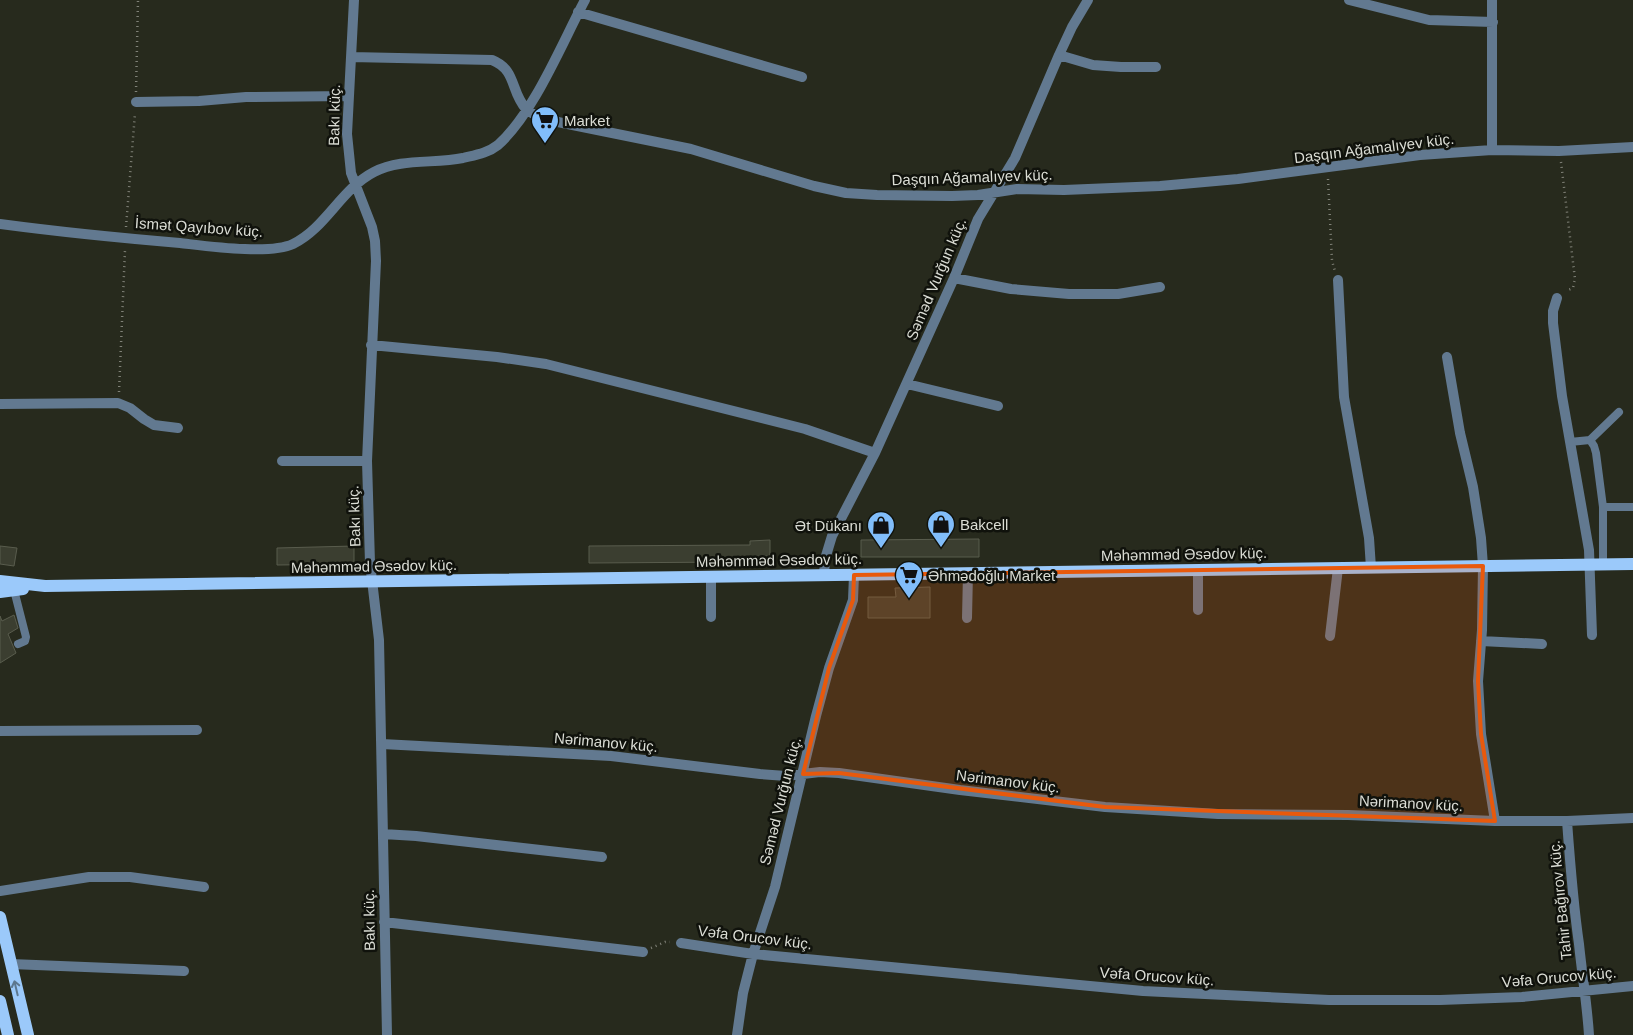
<svg xmlns="http://www.w3.org/2000/svg" width="1633" height="1035" font-family="Arial,sans-serif">
<style>
.building{fill:#3b3e30;stroke:#595c4d}
.lines{fill:none;stroke-linecap:round;stroke-linejoin:round}
.path{stroke:#808278;stroke-width:2.5;stroke-dasharray:1 4;stroke-linecap:butt}
.service{stroke:#627990;stroke-width:8}
.minor{stroke:#627990;stroke-width:10}
.primary{stroke:#9bc9fa;stroke-width:12}
.oneway{stroke:#5c778f}
.marked{fill:#e8590c;fill-opacity:0.2;stroke:#e8590c;stroke-width:4;stroke-linejoin:round}
.labels{text-anchor:middle;dominant-baseline:central;stroke-width:5;stroke-linejoin:round;paint-order:stroke}
.street-label{font-size:15px;fill:#dbddd5;stroke:#10120c}
.poi-label{font-size:15px;fill:#dbddd5;stroke:#10120c;text-anchor:start}
</style>
<rect width="100%" height="100%" fill="#272a1d"/>
<!-- building -->
<path class="building" d="M979 539V557H861V540Z
M770 540V556L734 557V562L589 563V546L750 545V541Z
M0 546 17 548 14 566 0 564Z
M354 546V564L277 565V548Z
M930 587V618H868V597H896L895 588Z
M14 615 18 628 8 634 16 653 0 663V616L2 621Z"/>
<g class="lines">
<!-- path -->
<path class="path" d="M136 92 138 0
M1561 162 1575 279 1573 288 1566 291
M1328 179 1332 261 1335 271
M126 227 135 113
M119 392 125 250
M651 948 665 942H670"/>
<!-- service -->
<path class="service" d="M1590 440 1619 412
M1570 442 1590 440 1594 446 1596 453 1603 507V564
M1603 507H1633
M14 590 26 637 25 641 18 644"/>
<!-- minor -->
<path class="minor" d="M354 0 347 134 351 173 372 227 375 241 376 261 367 461 370 563 379 640 387 1035
M1349 0 1429 20 1493 22
M1492 0V150
M578 12 802 77
M1059 55 1093 65 1121 67H1156
M351 57 492 60C517 70 510 91 526 109 530 113 538 116 543 119L691 149 814 186 846 193 877 195 952 196 978 195 1017 189 1064 190 1160 186 1238 179 1420 155 1492 150 1559 151 1633 147
M136 102 199 101 246 97 349 96
M0 224C60 232 120 238 180 243 207 246 270 255 293 244 326 228 341 189 374 172 401 158 434 164 463 158 475 155 488 153 498 145 534 113 562 43 585 0
M954 278 1011 289 1069 294H1118L1160 287
M1338 280 1344 397 1369 538 1371 568
M1557 298 1553 311V323L1562 396 1589 550 1592 635
M371 345 497 357 546 364 805 429 875 453
M1447 357 1460 433 1473 487 1481 538 1483 566 1482 630 1478 681 1481 734 1495 821
M907 384 998 406
M0 404 118 403 130 408 144 419 154 425 178 428
M282 461H367
M1198 570V610
M824 575 825 559 832 536 875 453 954 278 978 219 1015 158 1059 55 1072 27 1088 0
M711 617V577
M967 618 968 573
M1330 636 1338 568
M1481 641 1542 644
M0 731 197 730
M382 744 611 756 760 774 786 776 820 772 839 773 960 790 1105 807 1218 814 1348 815 1495 821H1567L1633 818
M1567 821C1570 862 1573 903 1579 944 1582 974 1587 1004 1589 1035
M383 834 416 836 602 857
M0 891 89 877H130L204 887
M384 922 643 952
M681 943 753 954 1143 991 1329 1000H1440L1522 997 1633 986
M11 964 184 971
M737 1035 743 993 753 954 775 887 816 716 829 668 853 600 854 575"/>
<!-- primary -->
<path class="primary" d="M0 581 45 586 1633 564
M0 592 23 589
M0 917 28 1035
M0 1001 8 1035"/>
</g>
<!-- one-way arrows -->
<defs><path id="oneway-shaft" d="M-6 0H5M1.5-3L5.5 0L1.5 3" fill="none" stroke-width="1.6" stroke-linecap="round" stroke-linejoin="round" transform="scale(1.25)"/></defs>
<use class="oneway" href="#oneway-shaft" transform="translate(16 988) rotate(-103)"/>
<!-- marked area -->
<path class="marked" d="M1483 566 1478 681 1481 734 1495 821 1105 807 839 773 803 774 829 668 853 600 854 575Z"/>
<!-- icons -->
<defs>
<g id="supermarket-pin" transform="scale(1.4375)"><path d="M0 17L-7.5 6A9.5 9.5 0 1 1 7.5 6Z" fill="#81bdfa" stroke="#10120c"/><path d="M-6-5.5h2.5l.6 2H6L4.5 2H-2.5L-4.4-4H-6ZM-1.5 3.2a1.3 1.3 0 1 0 .1 0ZM3 3.2a1.3 1.3 0 1 0 .1 0Z" fill="#111"/></g>
<g id="shop-pin" transform="scale(1.4375)"><path d="M0 17L-7.5 6A9.5 9.5 0 1 1 7.5 6Z" fill="#81bdfa" stroke="#10120c"/><path d="M-5-2.5h2.3a2.7 3.5 0 0 1 5.4 0H5L5.5 6h-11ZM-1.5-2.5h3a1.5 2.3 0 0 0-3 0Z" fill="#111"/></g>
</defs>
<g fill-rule="evenodd">
<use href="#supermarket-pin" x="545" y="120"/>
<use href="#shop-pin" x="941" y="524"/>
<use href="#shop-pin" x="881" y="525"/>
<use href="#supermarket-pin" x="909" y="575"/>
</g>
<g class="labels">
<!-- street labels -->
<g class="street-label">
<text transform="translate(334 115) rotate(-89)">Bakı küç.</text>
<text transform="translate(1374 148) rotate(-7)">Daşqın Ağamalıyev küç.</text>
<text transform="translate(972 177) rotate(-2)">Daşqın Ağamalıyev küç.</text>
<text transform="translate(199 227) rotate(4)">İsmət Qayıbov küç.</text>
<text transform="translate(936 279) rotate(-67)">Səməd Vurğun küç.</text>
<text transform="translate(354 516) rotate(-92)">Bakı küç.</text>
<text transform="translate(1184 554) rotate(-1)">Məhəmməd Əsədov küç.</text>
<text transform="translate(779 560) rotate(-1)">Məhəmməd Əsədov küç.</text>
<text transform="translate(374 566) rotate(-1)">Məhəmməd Əsədov küç.</text>
<text transform="translate(606 742) rotate(5)">Nərimanov küç.</text>
<text transform="translate(1008 781) rotate(7)">Nərimanov küç.</text>
<text transform="translate(780 801) rotate(-76)">Səməd Vurğun küç.</text>
<text transform="translate(1411 803) rotate(3)">Nərimanov küç.</text>
<text transform="translate(1560 900) rotate(-96)">Tahir Bağırov küç.</text>
<text transform="translate(369 920) rotate(-91)">Bakı küç.</text>
<text transform="translate(755 937) rotate(7)">Vəfa Orucov küç.</text>
<text transform="translate(1157 976) rotate(4)">Vəfa Orucov küç.</text>
<text transform="translate(1559 977) rotate(-5)">Vəfa Orucov küç.</text>
</g>
<!-- poi labels -->
<g class="poi-label">
<text x="564" y="120">Market</text>
<text x="960" y="524">Bakcell</text>
<text x="862" y="525" text-anchor="end">Ət Dükanı</text>
<text x="928" y="575">Əhmədoğlu Market</text>
</g>
</g>
</svg>
